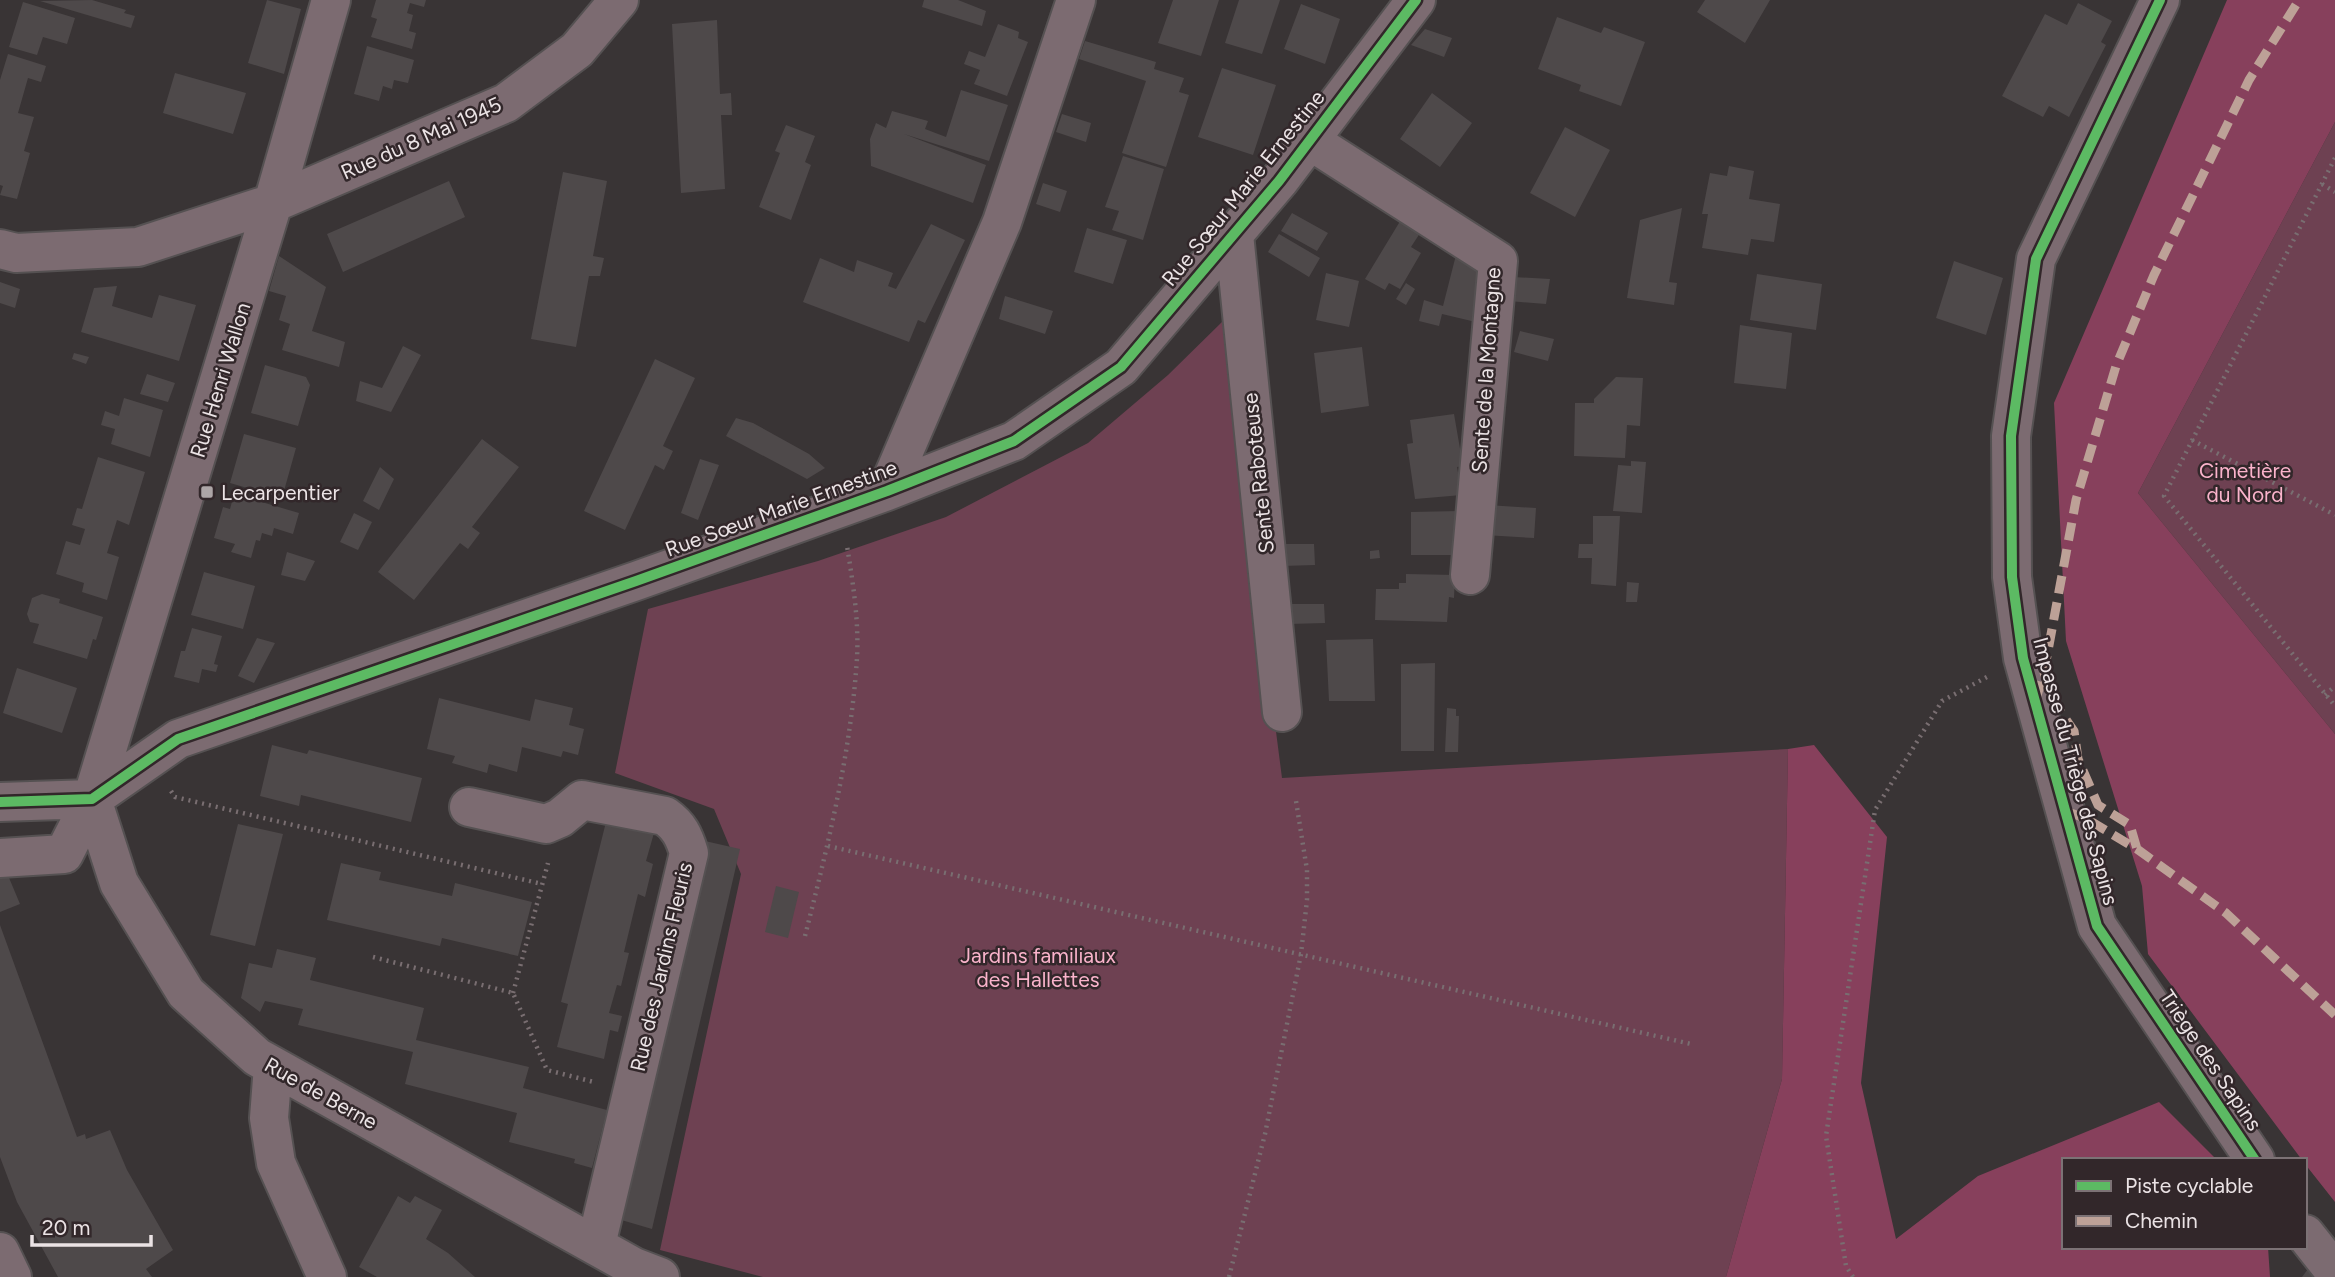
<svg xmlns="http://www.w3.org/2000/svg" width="2335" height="1277" viewBox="0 0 2335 1277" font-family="Figtree,sans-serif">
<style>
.green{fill:#6e4152}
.forest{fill:#87405c}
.building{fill:#4e494a}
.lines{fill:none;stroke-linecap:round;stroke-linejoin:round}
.minor-casing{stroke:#555152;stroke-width:42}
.path{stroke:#796e71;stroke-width:4.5;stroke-dasharray:2 5;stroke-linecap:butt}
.minor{stroke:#7c6b71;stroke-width:38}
.quiet{stroke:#bda197;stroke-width:9;stroke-dasharray:18 9;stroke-linecap:butt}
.cycleway-casing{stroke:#32272a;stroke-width:15}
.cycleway{stroke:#5cba63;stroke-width:10}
.poi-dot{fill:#ada6a7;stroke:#32272a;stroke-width:2.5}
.labels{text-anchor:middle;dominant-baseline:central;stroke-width:5;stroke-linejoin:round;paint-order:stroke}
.street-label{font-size:21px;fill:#ebe3e5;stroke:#32272a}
.park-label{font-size:21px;fill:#fab3cb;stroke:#32272a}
.poi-label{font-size:21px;fill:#ebe3e5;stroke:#32272a;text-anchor:start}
</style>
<rect width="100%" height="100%" fill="#393435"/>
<path class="green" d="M2335,122V734L2138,493Z
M1223,321L1282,778L1788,749L1782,1079L1726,1277H763L660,1250L741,874L714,809L615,773L648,609L818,561L946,517L1088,443L1168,375Z"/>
<path class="forest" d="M2227,0H2335V122L2138,493L2335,734V1202L2305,1164V1160H2302L2148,954L2142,886L2066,641L2054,403Z
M1814,745L1887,837L1861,1083L1896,1239L1978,1176L2159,1102L2217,1160H2064V1247H2268L2270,1277H1726L1782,1079L1788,749Z"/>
<path class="building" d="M92,0L126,10L124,13L135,16L131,28L40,1Z
M267,0L301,9L284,74L248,63Z
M376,0H426L424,7L410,3L407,13L413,15L409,31L416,33L412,49L371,37L377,19L371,17Z
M924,0H958L986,11L982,26L922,7Z
M1173,0H1219L1201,56L1158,43Z
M1239,0H1280L1262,54L1225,43Z
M1705,0H1770L1745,43L1697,12Z
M23,2L75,18L67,44L43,37L37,55L9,47Z
M2078,3L2112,21L2101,42L2106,45L2069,117L2049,106L2043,117L2002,96L2045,14L2067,25Z
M1301,4L1340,19L1325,64L1284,49Z
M1557,17L1601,33L1604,27L1645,42L1621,106L1579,91L1581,85L1538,69Z
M717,20L720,94L731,93L732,115H721L725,189L681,193L672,24Z
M998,24L1019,32L1018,38L1028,42L1007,96L974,84L980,70L964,64L969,51L985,57Z
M1425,29L1452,38L1444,57L1411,45Z
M1085,41L1156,62L1154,69L1184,78L1179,92L1189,95L1166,167L1122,153L1146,81L1079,59Z
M367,46L414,60L408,83L394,80L392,89L383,86L379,101L354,94Z
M8,54L46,66L41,82L28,78L18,113L34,117L24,151L30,153L17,199L0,195L3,186L0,185V80Z
M1222,68L1276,85L1253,155L1198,137Z
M175,73L246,93L233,134L163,113Z
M961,90L1008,105L989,161L904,134L986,165L973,203L871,166L870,139L876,123L886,128L892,111L928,121L925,129L946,137Z
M1432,93L1472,123L1440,167L1400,139Z
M1062,114L1091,123L1086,142L1056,132Z
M786,125L815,136L805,162L811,165L791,220L759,207L780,153L775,151Z
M1565,127L1610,150L1575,217L1530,193Z
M1123,156L1164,169L1143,240L1112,230L1119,211L1105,207Z
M1729,166L1754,171L1749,199L1780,204L1774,242L1751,239L1748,255L1702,248L1708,214H1702L1710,173L1727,176Z
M563,172L607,181L593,256L604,258L600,276H589L576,347L531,339Z
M449,181L465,217L343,272L327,234Z
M1043,183L1067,191L1060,212L1036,204Z
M1682,208L1669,282L1677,283L1674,305L1627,298L1640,220Z
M1292,213L1328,233L1317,251L1281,231Z
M1402,218L1422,230L1411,247L1421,253L1400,289L1389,283L1385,290L1365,279Z
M931,224L965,240L925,323L918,320L909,342L803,302L820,258L854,272L857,260L893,273L888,286L896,289Z
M1087,228L1127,240L1113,284L1074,272Z
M1279,234L1320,258L1309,277L1268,252Z
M1456,255L1482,261L1480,323L1442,314L1439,326L1419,321L1424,300L1443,306Z
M279,256L326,287L312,331L345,342L339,367L282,350L290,324L279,320L286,296L269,291Z
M1954,261L2003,278L1986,335L1936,318Z
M1326,273L1359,281L1349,327L1316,320Z
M1757,274L1822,284L1816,330L1750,320Z
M1513,277L1550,279L1546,304L1509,301Z
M0,282L20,289L15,308L0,303Z
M1406,283L1415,289L1406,305L1396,299Z
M117,286L112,306L152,318L159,295L196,305L179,361L81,332L94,288Z
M1005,296L1053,311L1045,334L999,319Z
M1740,325L1792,333L1786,389L1734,383Z
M1520,331L1554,339L1548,361L1514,352Z
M403,346L421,355L391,412L356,401L360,381L382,388Z
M1362,347L1369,406L1321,413L1314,353Z
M74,353L89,357L86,364L72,359Z
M655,359L695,378L663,446L673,451L664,470L655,465L625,530L584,511Z
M265,365L306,377L310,385L298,426L251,413Z
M147,374L175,383L168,402L140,394Z
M1616,377L1643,378L1640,426L1627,425L1625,458L1574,456L1575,403H1594V399Z
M124,398L163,410L150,457L111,444L115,429L101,425L105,411L119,416Z
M1454,414L1463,466L1457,467L1462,495L1415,499L1407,444L1413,443L1410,420Z
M736,418L753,423L809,454L825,468L807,479L726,436Z
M244,434L296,448L282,498L230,483Z
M482,439L519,467L472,527L480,533L468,549L460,543L414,600L378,572Z
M98,457L145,472L129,525L117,520L107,553L119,557L107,600L82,592L84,583L56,574L66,541L80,545L85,529L72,525L77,508L82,509Z
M700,459L719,465L698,520L681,513Z
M1631,461L1646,462L1642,513L1613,511L1618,465L1631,466Z
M380,467L394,479L379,510L363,501Z
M234,494L299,513L293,534L274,528L272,536L262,533L260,541L256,540L251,558L231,552L235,544L214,538L223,507L230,509Z
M1487,505L1536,508L1534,538L1484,535Z
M1460,511L1457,555H1411V512Z
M354,513L372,522L358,550L340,542Z
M1593,516H1620L1616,586L1591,584L1592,558H1578L1579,544H1593Z
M1280,544H1314L1315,565L1282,566Z
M1379,550L1380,558L1370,559V551Z
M287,552L315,561L305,581L281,575Z
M204,572L255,586L243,629L191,615Z
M1406,574L1455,575L1454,598L1449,597L1447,622L1375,620L1376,589H1399V583H1406Z
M1627,582L1639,583L1637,602H1626Z
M42,594L60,599L59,603L103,617L96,640L93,639L87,659L33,643L39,624L30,622L27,614L32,598Z
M1289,604H1324L1325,623L1289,624Z
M192,628L222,636L214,664L218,665L216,672L202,669L199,683L174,677L181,651H185Z
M257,638L275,643L254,683L238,676Z
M1373,639L1375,701H1329L1326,640Z
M1435,663L1434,751H1401V664Z
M17,668L77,688L62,733L3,713Z
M439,698L530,721L535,699L573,708L569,725L584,729L578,755L563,751L561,757L522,747L517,772L489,764L487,773L452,763L455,756L427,749Z
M1447,708L1456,709V716H1459L1458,752H1445Z
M272,745L307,754L309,750L422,778L411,822L301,795L299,806L260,796Z
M606,822L654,833L646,861L653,864L645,897L638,894L624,952L629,953L621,986L617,985L609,1013L622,1016L618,1032L610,1030L604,1059L557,1047L568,1004L561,1002Z
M238,824L283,834L255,946L210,935Z
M705,841L740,849L652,1229L618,1219Z
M341,863L381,872L379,880L452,896L455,883L532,902L518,956L442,938L440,946L327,920Z
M7,873L20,904L0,912V875Z
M776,886L799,892L788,938L765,932Z
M0,925L77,1137L85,1134L86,1139L110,1130L127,1170L173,1250L146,1269L152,1277H58L17,1202L0,1157Z
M277,949L316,958L310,980L424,1008L416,1040L529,1067L523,1088L607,1110L592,1168L574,1163L575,1159L509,1142L517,1113L405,1084L413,1052L298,1025L303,1009L265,1001L260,1012L241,998L249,963L272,968Z
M398,1196L410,1203L415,1196L442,1210L426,1239L448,1253L475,1277H377L359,1267Z
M2311,1265L2322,1277H2302Z"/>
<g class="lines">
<defs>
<path id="minor" d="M2160,0L2036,259L2011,436L2012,577L2023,658L2097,926L2255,1160
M1309,140L1498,261L1470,575
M1234,234L1282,712
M0,249L16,253L138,247L273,203L506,103L577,50L619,0
M887,491L1002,222L1076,0
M92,799L119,883L186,993L257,1057L634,1267L660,1277
M0,802L92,799L178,739L636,581L887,491L1014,441L1121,367L1279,181L1416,0
M469,807L546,824L560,818L582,800L665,816C679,826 684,836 689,853L596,1245
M0,858L64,854L92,799L273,203L331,0
M273,1066L269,1118L276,1163L327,1277
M2305,1234L2335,1272
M0,1252L12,1277"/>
</defs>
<use href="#minor" class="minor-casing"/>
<path class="path" d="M2335,158L2164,496L2335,706
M2322,184L2335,192
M2192,440L2335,515
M2325,695L2335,686
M171,791L175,797L542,884
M828,846L1691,1044
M805,936C828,845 851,752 857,658C859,621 853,583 847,546
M373,957L513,993L547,1070L594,1082
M513,993L548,863
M1229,1277L1265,1134L1301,954L1307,900V870L1296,801
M1853,1277L1846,1266L1826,1136L1875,810L1942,701L1987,677"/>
<use href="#minor" class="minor"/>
<path class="quiet" d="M2044,672L2049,695L2074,731L2078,759L2098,805L2130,825L2137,849
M2036,699L2044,672L2076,500L2116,366L2154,275L2249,80L2299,0
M2065,811L2085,818L2137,849L2226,913L2335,1015"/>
<defs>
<path id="cycleway" d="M2160,0L2036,259L2011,436L2012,577L2023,658L2097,926L2255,1160
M0,802L92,799L178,739L636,581L887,491L1014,441L1121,367L1279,181L1416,0"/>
</defs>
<use href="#cycleway" class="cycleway-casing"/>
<use href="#cycleway" class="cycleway"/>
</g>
<rect class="poi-dot" x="200" y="485" width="14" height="14" rx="3.5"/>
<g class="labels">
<g class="street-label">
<text transform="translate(421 138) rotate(-24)">Rue du 8 Mai 1945</text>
<text transform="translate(1243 188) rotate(-51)">Rue Sœur Marie Ernestine</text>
<text transform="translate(1486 370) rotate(-86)">Sente de la Montagne</text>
<text transform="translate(220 380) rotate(-73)">Rue Henri Wallon</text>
<text transform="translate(1258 473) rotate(-96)">Sente Raboteuse</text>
<text transform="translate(781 508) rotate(-20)">Rue Sœur Marie Ernestine</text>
<text transform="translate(2076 771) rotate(75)">Impasse du Triège des Sapins</text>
<text transform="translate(661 967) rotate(-77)">Rue des Jardins Fleuris</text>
<text transform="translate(2211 1060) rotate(56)">Triège des Sapins</text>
<text transform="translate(321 1093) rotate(29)">Rue de Berne</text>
</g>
<g class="park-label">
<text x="2245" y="470">Cimetière<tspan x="2245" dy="24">du Nord</tspan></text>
<text x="1038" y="955">Jardins familiaux<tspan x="1038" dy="24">des Hallettes</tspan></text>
</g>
<g class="poi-label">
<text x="221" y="492">Lecarpentier</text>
</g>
</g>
<rect x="2062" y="1158" width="245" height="91" fill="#32272a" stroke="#7c7275" stroke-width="2"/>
<rect x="2076" y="1181" width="35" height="10" fill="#5cba63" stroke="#7c7275" stroke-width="2"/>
<text x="2125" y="1193" font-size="21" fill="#ebe3e5">Piste cyclable</text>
<rect x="2076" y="1216" width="35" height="10" fill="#bda197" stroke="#7c7275" stroke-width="2"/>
<text x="2125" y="1228" font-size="21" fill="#ebe3e5">Chemin</text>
<path d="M32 1235v10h119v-10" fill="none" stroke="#ebe3e5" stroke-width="3.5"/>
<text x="42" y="1235" font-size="21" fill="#ebe3e5" stroke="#32272a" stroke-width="5" paint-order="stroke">20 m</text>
</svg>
